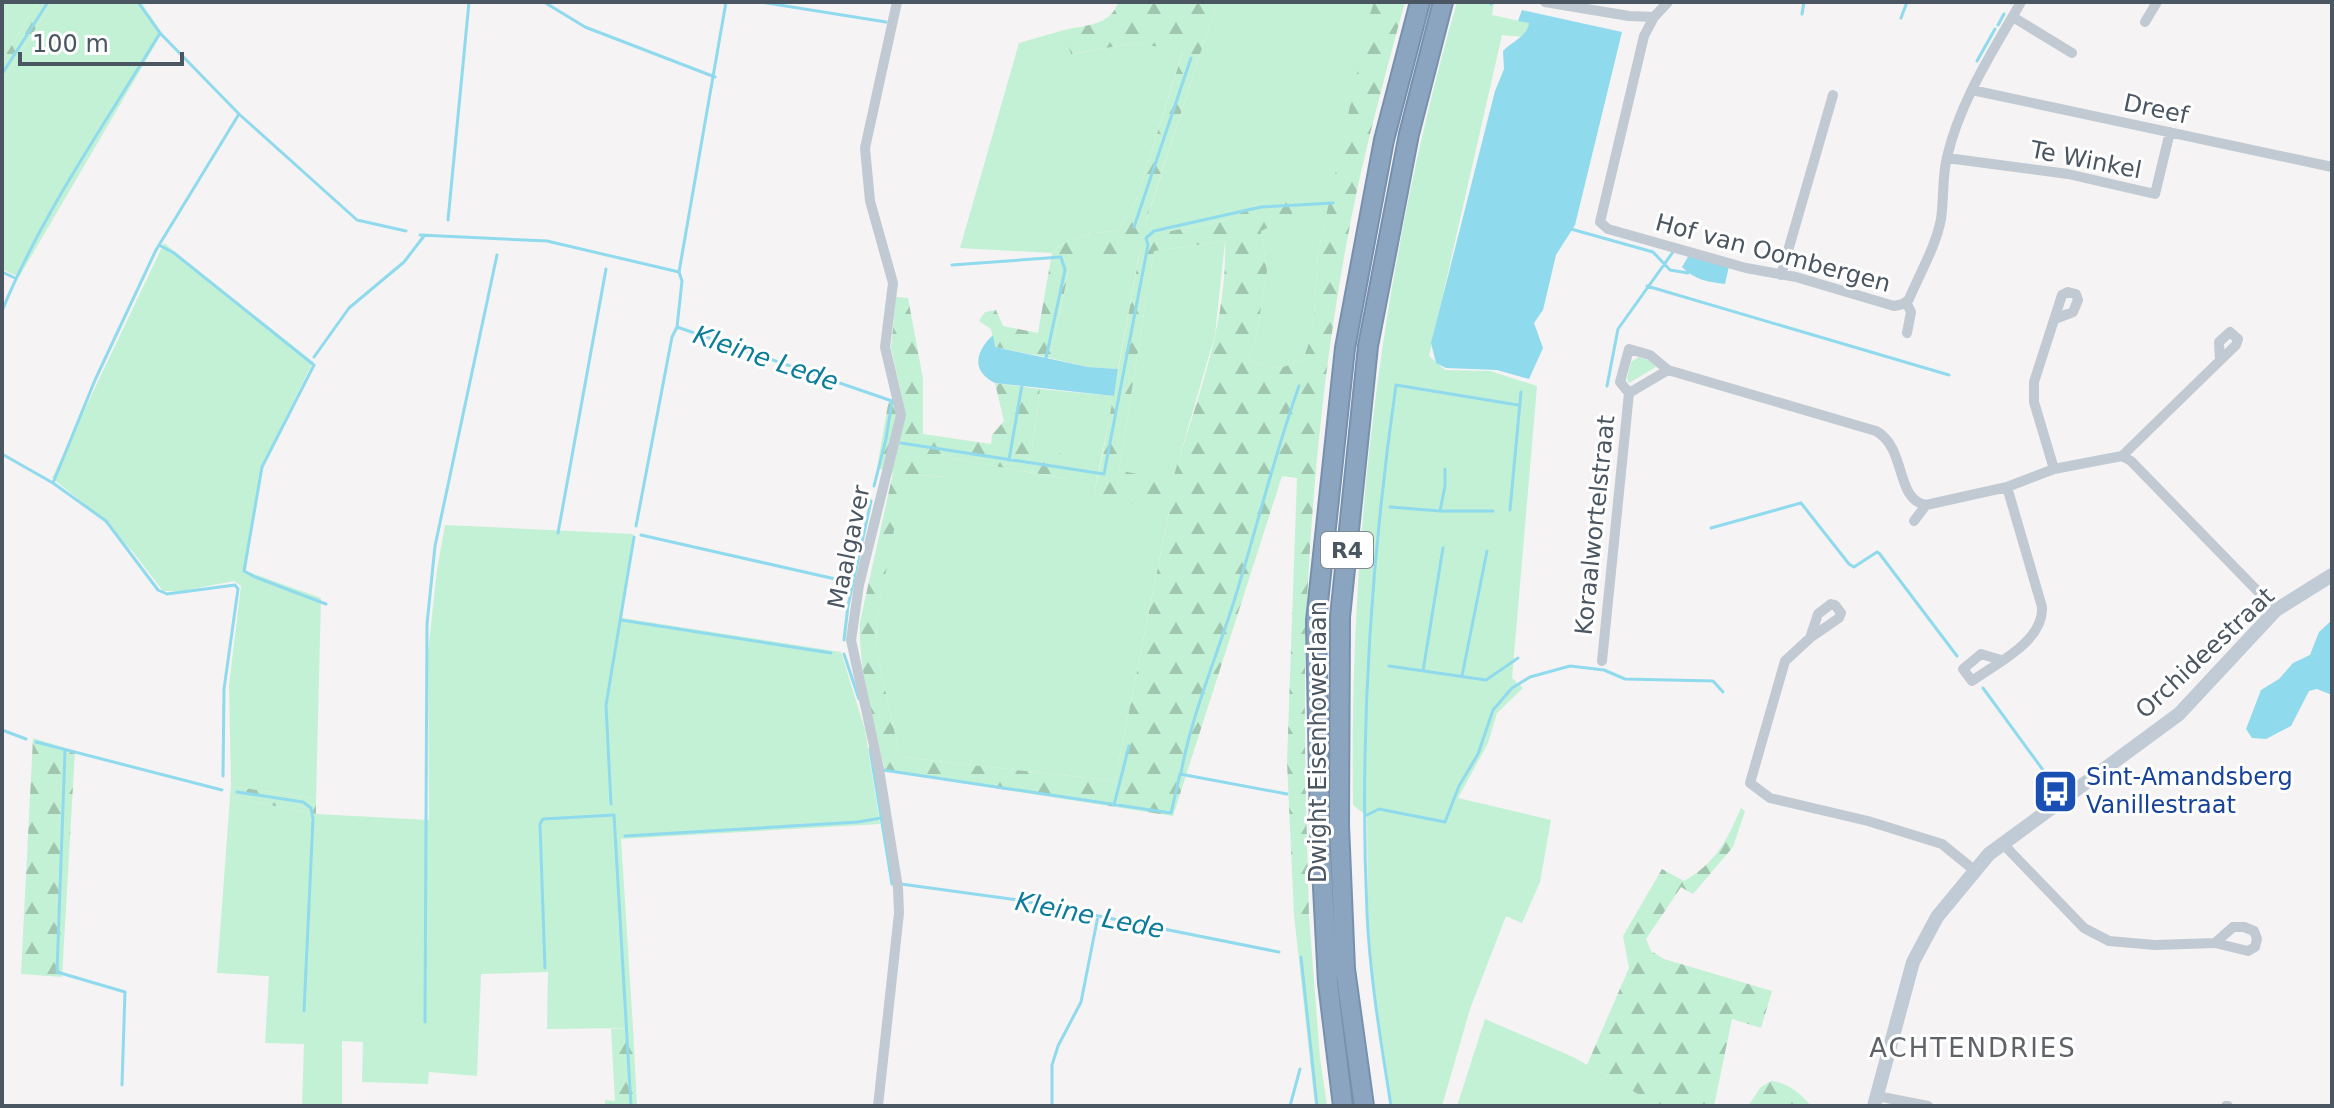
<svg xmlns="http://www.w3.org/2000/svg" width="2334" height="1108" viewBox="0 0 2334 1108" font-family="'DejaVu Sans',sans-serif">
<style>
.green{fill:#c3f1d5}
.forest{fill:url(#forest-firs);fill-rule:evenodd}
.water{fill:#90daee}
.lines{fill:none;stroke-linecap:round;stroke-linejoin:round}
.stream{stroke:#90daee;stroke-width:3}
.highway-casing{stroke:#7690ad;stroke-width:22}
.street{stroke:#c1cad2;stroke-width:10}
.secondary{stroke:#c1cbd6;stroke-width:14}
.highway{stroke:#8ba5c1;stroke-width:18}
.labels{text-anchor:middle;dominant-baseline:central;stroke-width:6;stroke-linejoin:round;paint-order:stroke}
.shield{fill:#fff;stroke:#808990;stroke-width:2}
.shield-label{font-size:22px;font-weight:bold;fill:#4a5661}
.street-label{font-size:24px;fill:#4a5661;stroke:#fff}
.transit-label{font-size:24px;fill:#164399;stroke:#fff;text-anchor:start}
.water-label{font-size:26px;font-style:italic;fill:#0c7c9b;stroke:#fff}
.neighbourhood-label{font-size:26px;letter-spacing:2px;fill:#5f6368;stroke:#fff}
</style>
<defs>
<pattern id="forest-firs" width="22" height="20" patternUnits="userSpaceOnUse" patternTransform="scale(2)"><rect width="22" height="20" fill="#c3f1d5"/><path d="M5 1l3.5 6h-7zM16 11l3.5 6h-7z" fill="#a0c6b0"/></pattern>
</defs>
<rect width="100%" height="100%" fill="#f5f3f3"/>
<path class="green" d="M2,2H38L2,61Z
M52,2H141L162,33L19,277L2,269V83Z
M1217,2H1374L1318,253L1313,331L1303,360L1280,368L1249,361L1257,332L1267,271L1261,231L1275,224L1280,195L1226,220L1171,231L1161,230L1146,222Z
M1457,2H1494L1492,15L1529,23L1528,30L1523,37L1502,35L1429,356L1445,370L1490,371L1537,386L1512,678L1523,688L1497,713L1488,743L1458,798L1551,820L1540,882L1522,923L1506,916L1470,1009L1442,1106H1392L1373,979L1368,912L1367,816L1353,805C1349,535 1382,262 1457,2Z
M1064,30L1072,54L1136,43L1183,50L1136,201L1118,230C1096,234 1067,234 1052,253L960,248L1019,43Z
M1225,241L1215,335L1172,483L1119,470L1154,251Z
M164,243L313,362L266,457L257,492L246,571L321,598L316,799L231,786L229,685L241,586L234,581L182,591H163L133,552L97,514L52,478Z
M1140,250L1118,369L1088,367L1050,358L1070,265Z
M1639,357L1654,362L1656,367L1629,383L1627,379L1631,362Z
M1040,389L1114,396L1094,494L1169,511L1115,781L900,757L877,653L876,622L904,474L945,477L949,458L1067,479L1032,450Z
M445,525L633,534L622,618L841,652L865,730L880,824L621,839L633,1028L547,1029L548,972L481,974L477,1076L429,1072L428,1084L362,1082L363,1042L342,1041V1106H302L304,1044L265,1043L269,976L217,973L230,797L316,814L429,820L428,652L437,570Z
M1294,915L1309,916L1320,1058L1327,1106H1315Z
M1485,1019L1573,1057L1659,1106H1457Z"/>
<path class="forest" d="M38,2H52L2,83V61Z
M1118,2H1217L1146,221L1161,230L1171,231L1226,220L1280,195L1294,205L1291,217L1261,231L1267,271L1257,332L1249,361L1280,368L1303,360L1313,331L1318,253L1370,14L1374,2H1405C1388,64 1371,127 1357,190C1330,318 1315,451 1308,582C1302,693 1306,805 1309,916L1294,915L1287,762L1297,478L1282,476L1173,816L885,771C875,723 858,672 860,622L893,473L877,468L889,399L903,401L891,348L896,297L908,298L923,379V434L991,444L992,435L1004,421L995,383L1040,389L1032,449L1069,455L1068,479L949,458L946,477L905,474L876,622L877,653L900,757L1115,781L1169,512L1094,494L1102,458L1140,251L1070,265L1050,358L995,347L991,329L979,321L985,312L996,310L1003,326L1038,333L1052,253C1067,234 1096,234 1118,230L1136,201L1183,51L1136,43L1071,54L1064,30C1085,25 1111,26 1118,2ZM1225,241C1228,323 1195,405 1172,482L1119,470L1154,251Z
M33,738L75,751L62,977L21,974Z
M231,786L316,799V814L230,797Z
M1741,808L1745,811L1733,847L1693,894L1681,887L1646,939L1651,951L1664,959L1772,991L1761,1028L1732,1019L1714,1106H1659L1587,1065L1629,968L1623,936L1662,869L1684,881C1716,863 1727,840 1741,808Z
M633,1028L637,1106H605V1100L615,1101L611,1029Z
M1771,1081C1787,1082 1802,1094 1811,1106H1748L1761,1087Z"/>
<path class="water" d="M1522,10L1622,32L1575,225L1556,255L1543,310L1534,323L1543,348L1529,379L1497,370L1446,368L1436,363L1431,343L1495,91L1504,69L1503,51C1512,41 1527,37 1529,23L1518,21Z
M1689,255L1729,266L1725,284C1709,282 1694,280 1682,267Z
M993,335L995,347L1088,367L1118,369L1114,396L995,383C971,371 975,352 993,335Z
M2332,620V695L2317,689L2309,691L2291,726L2266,739L2252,738L2246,729L2261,690L2279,679L2293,663L2310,655L2319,632Z"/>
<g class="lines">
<path class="stream" d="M138,2L160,33L240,115L357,220L406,231
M544,2L585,27L715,77
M761,2L886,22
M1489,2L1491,4
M2011,3V2
M1802,14L1804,2
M1901,18L1907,2
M1998,25L2004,14
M1977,61L1995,29
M2,74L48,2
M448,220L469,2
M1134,227L1191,58
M1571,229L1653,252L1670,270L1688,273
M420,235L547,241L679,272L682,281L677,327L892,401L886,439L874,486
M159,245L174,253L314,365L262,467L244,571L255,577L326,604
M952,265L1061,257L1065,270L1046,358
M2,272L15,278
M679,272L726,2
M1647,286L1949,375
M2,311C42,213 105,124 160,33
M314,357L349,308L404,262L424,236
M1607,386L1618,329L1673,252
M901,443L1104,474L1148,245L1146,238L1154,231L1261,207L1333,203
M2,454L53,483
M1009,460L1022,385
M1390,507L1440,511H1493
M1510,510L1521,392
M1440,511L1445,486V469
M636,526L672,337L677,327
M1711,528L1801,503L1849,564L1854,567L1877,552L1879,553L1957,656
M558,533L606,269
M641,535L853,583
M621,620L831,653
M844,640L848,606L871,501
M844,654L859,699
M1389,666L1486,680L1518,658
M1423,671L1443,548
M1462,676L1487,551
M1983,688L2054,785
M2,730L26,739
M36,742L222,790
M870,749L892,884
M65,751L57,972L125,992L122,1085
M883,770L1171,813L1180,774L1287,794
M1181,773C1192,713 1217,656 1235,598C1257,527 1274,456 1299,386
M223,776L224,689L238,589L235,585L167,594L158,590L106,521L53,483L95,380L156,250L239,114
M237,792L303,802L311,808L313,819L304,1011
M611,804L606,705L634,537
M1114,805L1129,746
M1367,815L1379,809L1445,822L1459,786L1478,754L1493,710L1512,688L1530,677L1570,666L1604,670L1625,679L1713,681L1723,692
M625,836L858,822L881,818
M901,884L1018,900L1279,952
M1301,957L1317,1106
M545,968L540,824L543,819L614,815L631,1106
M425,1022L427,624L435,546L497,255
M1052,1106V1065L1058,1046L1081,1002L1098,916
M1290,1106L1300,1069
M1391,1106C1381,1042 1370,978 1367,913C1359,736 1371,559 1396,385L1518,405"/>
<defs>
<path id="highway" d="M1343,1106L1328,983L1320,830L1316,621L1345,348L1384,140L1420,2
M1364,1106L1345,969L1339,825L1340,617L1368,346L1409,134L1443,2"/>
</defs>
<use href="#highway" class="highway-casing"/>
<path class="street" d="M1545,2L1629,16L1654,17
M1668,2L1654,17L1644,36L1600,222L1608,229L1746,268L1796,277L1894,306L1903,304L1909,299C1920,273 1936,246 1941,219C1944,199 1942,177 1947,157C1960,101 1993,51 2021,2
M2013,17L2072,53
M2145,22L2157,2
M1972,90L2332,167
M1947,158L2068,174L2155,194L2170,132
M1781,275L1833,95
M1906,302L1911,312L1907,333
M1629,393L1620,382L1629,349L1650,355L1668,370
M2122,456L2236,345L2238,339L2230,332L2219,342L2220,360
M2054,469L2034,402V382L2062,295L2068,292L2076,294L2078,300L2073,312L2055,319
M1914,521L1926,505
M1810,638L1818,614L1831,604L1835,605L1841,613L1839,618L1810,638L1785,661L1750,783L1770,798L1868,821L1942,844L1974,870
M2001,660L1981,654L1963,669L1972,681C1997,663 2044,641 2042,607L2007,487
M1602,661L1629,393L1668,370L1876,431C1907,448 1895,500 1926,505L2007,487L2054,469L2122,456L2131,461L2276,610
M2003,844L2084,928L2109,941L2155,945L2215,943L2248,951L2255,947L2257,939L2254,931L2244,927H2233L2215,943
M1877,1096L1928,1106
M878,1106L899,913L898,888L879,769L851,640L859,585L901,415L885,347L893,283L870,201L865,148L897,2
M2226,1106H2228"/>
<path class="secondary" d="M1874,1106L1913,962L1937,917L1989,854L2179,714L2276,610L2332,575"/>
<use href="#highway" class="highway"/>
</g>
<defs>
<symbol id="bus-square" viewBox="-11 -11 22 22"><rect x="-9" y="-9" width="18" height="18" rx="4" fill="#1a4fb4" stroke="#fff"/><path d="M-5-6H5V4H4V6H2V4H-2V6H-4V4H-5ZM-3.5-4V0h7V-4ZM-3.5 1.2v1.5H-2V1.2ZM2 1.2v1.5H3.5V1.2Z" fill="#fff"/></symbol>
</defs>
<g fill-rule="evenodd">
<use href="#bus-square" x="2030" y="766" width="51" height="51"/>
</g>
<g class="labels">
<rect class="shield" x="1321" y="532" width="52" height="36" rx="6"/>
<g class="shield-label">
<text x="1347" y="550">R4</text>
</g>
<g class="street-label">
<text transform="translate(2156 109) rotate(12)">Dreef</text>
<text transform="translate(2086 160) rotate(11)">Te Winkel</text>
<text transform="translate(1773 253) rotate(15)">Hof van Oombergen</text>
<text transform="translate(1595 525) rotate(-84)">Koraalwortelstraat</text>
<text transform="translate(849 547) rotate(-78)">Maalgaver</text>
<text transform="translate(2205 653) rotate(-43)">Orchideestraat</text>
<text transform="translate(1318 742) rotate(-90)">Dwight Eisenhowerlaan</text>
</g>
<g class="transit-label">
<text x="2086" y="777">Sint-Amandsberg<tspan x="2086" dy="28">Vanillestraat</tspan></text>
</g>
<g class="water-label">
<text transform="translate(766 358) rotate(19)">Kleine Lede</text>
<text transform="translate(1090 915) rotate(11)">Kleine Lede</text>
</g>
<g class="neighbourhood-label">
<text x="1973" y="1048">ACHTENDRIES</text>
</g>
</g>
<rect width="2334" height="1108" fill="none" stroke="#4a5661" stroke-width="8"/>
<path d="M20 52v12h162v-12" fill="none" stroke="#4a5661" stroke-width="4"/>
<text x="32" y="52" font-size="24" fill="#4a5661" stroke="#ffffff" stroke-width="6" paint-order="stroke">100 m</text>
</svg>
